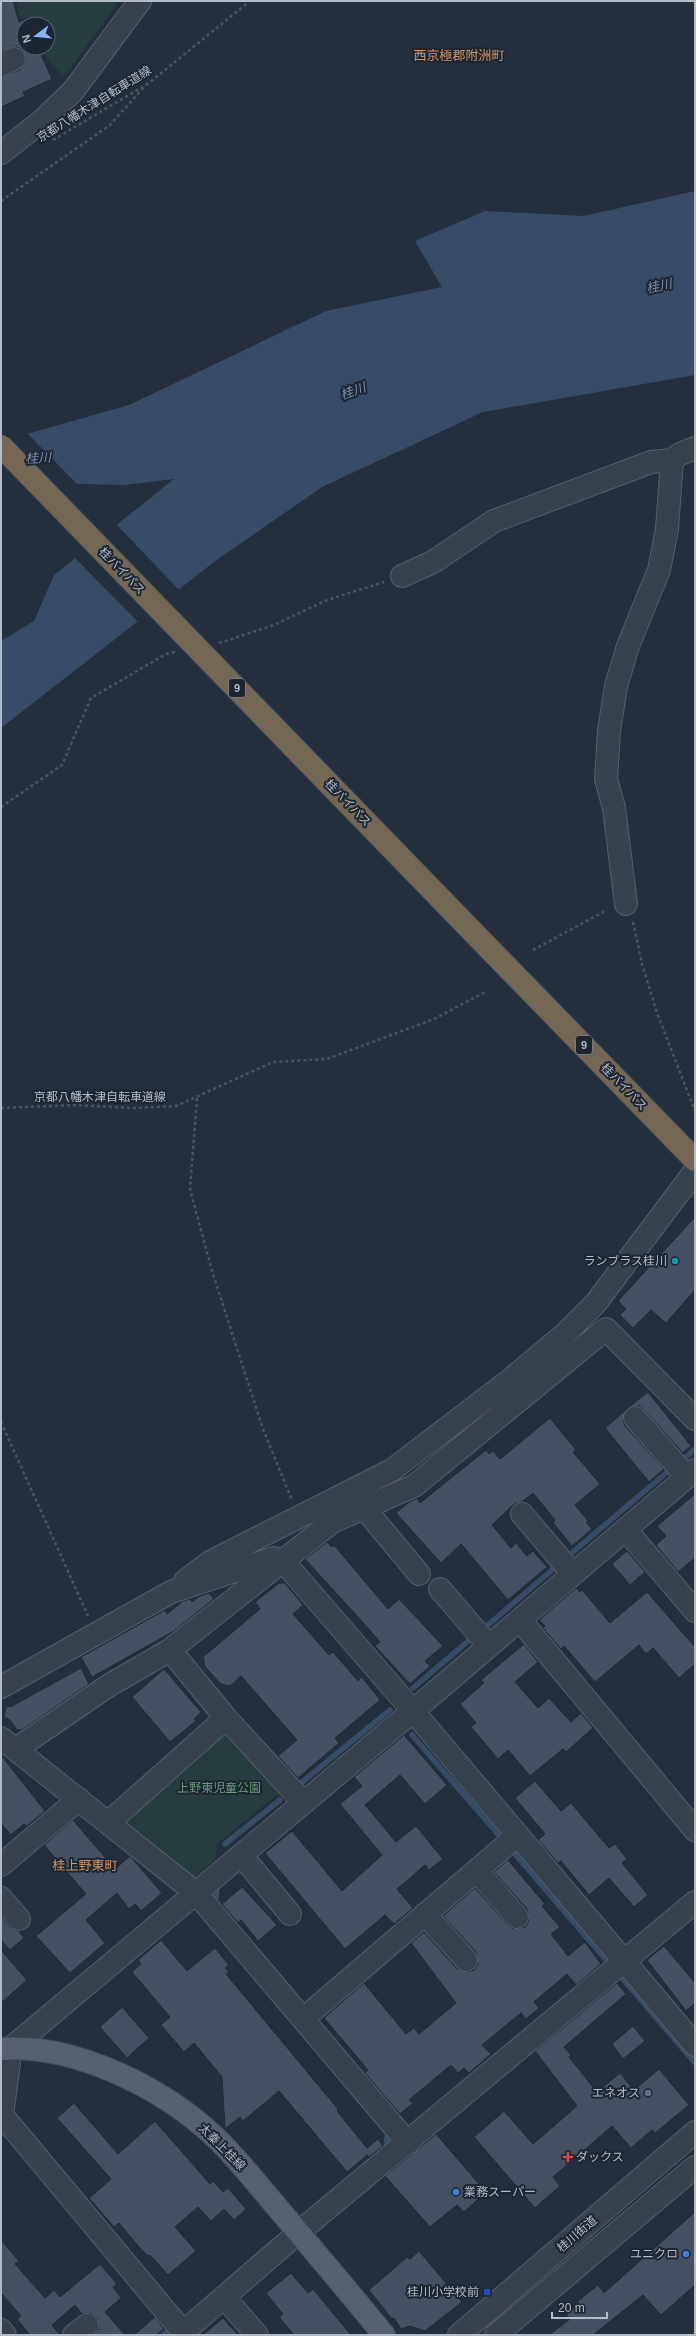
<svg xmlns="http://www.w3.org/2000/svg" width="696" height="2336" viewBox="0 0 696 2336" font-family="Arial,'Noto Sans JP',sans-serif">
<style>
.green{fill:#263c3f}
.water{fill:#394c67}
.pier{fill:#242f3e}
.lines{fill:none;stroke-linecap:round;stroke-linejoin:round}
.stream{stroke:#394c67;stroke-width:5.5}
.building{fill:#455162;stroke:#1f2835}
.minor-tunnel{stroke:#3a4453;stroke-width:22;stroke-dasharray:22 11;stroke-linecap:butt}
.minor-casing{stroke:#565f6c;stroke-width:24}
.major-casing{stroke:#414a57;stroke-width:24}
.highway-casing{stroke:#434c59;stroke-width:24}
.path{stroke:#44595c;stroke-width:2.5;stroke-dasharray:3 3;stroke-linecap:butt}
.minor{stroke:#38414e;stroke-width:22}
.major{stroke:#56606e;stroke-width:22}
.highway{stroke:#746855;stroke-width:22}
.highway-bridge-casing{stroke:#434c59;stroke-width:24;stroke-linecap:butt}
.highway-bridge{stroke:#746855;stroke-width:22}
.culture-dot{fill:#0f9aa8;stroke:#1d2633;stroke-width:1.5}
.service-dot{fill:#5c6f8a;stroke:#1d2633;stroke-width:1.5}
.health-dot{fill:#e0444e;stroke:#1d2633;stroke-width:1.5}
.shop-dot{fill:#3f7fe0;stroke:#1d2633;stroke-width:1.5}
.transit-dot{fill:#1a4fb4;stroke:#1d2633;stroke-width:1.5}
.labels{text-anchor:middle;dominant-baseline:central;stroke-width:4;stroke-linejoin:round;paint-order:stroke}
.shield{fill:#1d2633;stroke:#878f9c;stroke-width:1}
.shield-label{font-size:11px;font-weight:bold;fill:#b4bcc9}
.street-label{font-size:12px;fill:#b4bcc9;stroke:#1d2633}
.poi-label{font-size:12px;fill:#b4bcc9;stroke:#1d2633;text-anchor:end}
.park-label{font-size:12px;fill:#6b9a76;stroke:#1d2633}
.neighbourhood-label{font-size:13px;fill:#d59563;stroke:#1d2633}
.water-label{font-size:13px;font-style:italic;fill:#7c92b1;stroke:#1d2633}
</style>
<rect width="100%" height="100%" fill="#242f3e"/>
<path class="green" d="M16,1H119L69,70L62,76L40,48H48V24H29L28,16L20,19Z
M217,1733L231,1735L280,1792L217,1844L215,1860L196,1875L191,1877L119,1820Z"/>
<path class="water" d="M695,191V375L483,412L322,487L214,562L1,728V641L34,621L54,575L174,479L125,485L1,482V434L20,436L129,405L326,311L442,287L415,241L485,211L584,216Z"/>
<path class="pier" d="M1,432L19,434L26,432L78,485L3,484L1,482Z
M116,524L180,591L139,623L74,557Z"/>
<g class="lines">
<path class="stream" d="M679,1463L695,1449
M566,1558L672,1468
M481,1631L559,1564
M413,1688L474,1636
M412,1735L504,1841
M296,1787L390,1710
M225,1844L280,1800
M510,1848L611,1966
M217,1890L215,1903L217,1905
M617,1972L695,2063
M384,2150L386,2148L388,2128
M163,2335L173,2326"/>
</g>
<path class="building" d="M1,1H13L19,22L24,20L25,24L24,48H38L52,79L23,92L25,96L1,107V77L20,70L24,66L26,60L22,49L16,47L1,51Z
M695,1217V1290L666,1323L651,1310L633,1328L620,1315L626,1309L618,1301Z
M648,1392L691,1446L683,1453L644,1410L639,1406L629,1407Z
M626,1410L623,1420L625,1426L664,1469L649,1482L605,1428Z
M550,1418L576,1450L573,1452L600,1484L575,1505L588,1521L586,1522L592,1529L572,1546L553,1523L555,1520L533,1493L522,1502L514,1504L492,1525L511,1548L516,1543L527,1556L533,1551L547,1567L508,1600L461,1544L441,1563L396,1513L409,1502L417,1498L420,1503L486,1450L489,1454L493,1451L500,1459Z
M695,1494V1558L678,1572L656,1545L666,1536L657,1526Z
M327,1542L332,1547L334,1545L388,1609L399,1599L443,1646L425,1661L430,1666L410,1684L375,1646L380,1642L367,1627L305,1559Z
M627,1551L645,1572L630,1585L612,1564Z
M279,1583H285L303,1605L293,1614L329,1655L333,1652L358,1681L362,1677L380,1700L335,1738L339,1743L298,1778L278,1756L297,1740L241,1676L230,1686L221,1684L205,1667L203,1657L260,1609L255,1602Z
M576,1588L580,1592L582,1590L610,1623L647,1592L695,1647V1664L679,1678L653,1648L646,1654L639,1645L595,1682L564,1646L561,1649L543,1628L545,1626L539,1620Z
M209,1593L214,1599L174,1631L92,1677L81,1657L165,1610L167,1614L183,1601L190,1599L192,1602L200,1596Z
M524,1644L538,1662L515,1682L538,1708L549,1698L571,1722L581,1713L593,1728L566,1752L563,1749L530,1776L508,1750L498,1759L471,1727L476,1723L460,1704L484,1683L481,1680Z
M81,1668L89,1684L22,1730H17L10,1720L4,1717L6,1707L12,1706Z
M164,1669L201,1712L194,1719L196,1721L170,1742L132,1697Z
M404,1735L447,1785L425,1804L400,1775L365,1805L396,1842L416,1826L443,1859L429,1870L425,1865L397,1889L413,1908L394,1924L385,1915L345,1949L265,1853L292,1831L342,1891L382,1855L340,1804L362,1786L354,1777Z
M1,1755L45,1811L27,1826L24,1824L11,1835L1,1823Z
M535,1781L561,1811L571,1803L609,1848L615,1844L627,1859L622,1863L648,1895L634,1907L609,1878L589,1895L561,1861L558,1863L538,1840L545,1834L515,1798Z
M73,1820L115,1869L130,1856L162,1893L141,1911L135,1904L129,1909L117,1893L86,1920L105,1943L70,1973L36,1936L86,1894L44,1845Z
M508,1860L545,1904L542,1906L560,1927L551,1934L568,1956L585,1942L601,1964L576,1985L567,1974L534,2002L539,2008L526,2019L521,2013L482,2045L491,2054L469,2073L464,2068L458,2073L451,2065L409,2100L413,2103L400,2114L365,2073L368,2070L324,2018L364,1983L406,2034L414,2028L419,2034L456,2003L411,1943L424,1932L457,1969L468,1972L474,1970L478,1964L476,1952L443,1916L475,1888L508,1925L513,1929L525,1927L529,1921L527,1909L494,1872Z
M242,1887L277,1925L258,1941L241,1920L238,1923L222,1904Z
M1,1917L10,1927L19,1931L24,1938L10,1950L1,1940Z
M161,1940L187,1971L215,1948L229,1965L225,1968L229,1972L226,1974L338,2109L337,2111L367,2148L378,2139L383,2146L369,2157L367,2155L347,2172L279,2091L243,2121L240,2117L225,2129L222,2077L194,2043L184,2052L161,2025L170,2017L132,1972L141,1964L138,1960Z
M664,1946L695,1983V2003L686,2011L647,1960Z
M1,1950L27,1980L1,2003Z
M617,1983L626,1994L564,2047L571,2055L569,2057L597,2092L620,2073L634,2090L659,2069L689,2105L655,2133L652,2130L631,2148L612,2126L553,2177L560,2186L535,2208L474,2137L504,2111L533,2144L577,2106L535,2051Z
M122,2007L149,2038L127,2058L100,2027Z
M633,2026L645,2041L623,2059L612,2044Z
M74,2103L118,2154L155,2121L210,2184L213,2181L223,2192L228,2188L246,2209L234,2220L224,2209L211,2221L198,2207L175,2227L196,2251L168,2275L150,2255L148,2256L138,2246L119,2223L114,2227L89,2198L111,2179L57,2118Z
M436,2134L486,2192L464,2212L457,2205L430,2227L385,2176Z
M695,2212V2285L661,2315L643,2295L593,2335H549L570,2319L566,2314L579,2304L578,2301L598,2285L604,2293Z
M1,2240L19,2261L15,2264L45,2298L54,2290L60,2297L100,2264L117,2284L113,2287L121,2298L105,2312L125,2335H94L99,2329L97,2318L91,2313L82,2314L75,2305L52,2325L60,2335H30L17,2319L21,2316L1,2293Z
M419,2251L462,2302L425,2331L410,2326L401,2329L394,2318L392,2319L369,2290L407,2257L410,2259Z
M291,2273L308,2293L313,2289L351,2335H294L279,2317L283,2314L266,2293Z
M155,2317L164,2329L156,2335H134Z
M223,2318L238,2335H203Z"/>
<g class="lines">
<path class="minor-tunnel" d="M694,1198L695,1196"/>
<defs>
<path id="minor" d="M1,65L14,59
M1,153L43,120L73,91L140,1
M402,576L433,562L494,521L651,462L672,460L680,454L695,448
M626,904L614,808L606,779L609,731L616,686L628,646L659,570L667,529L672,460
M635,1418L687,1477
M365,1509L419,1574
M522,1514L573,1574
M626,1530L695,1611
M185,1581L210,1562L392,1470L510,1380L566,1333L595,1304L695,1171
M440,1589L489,1646
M520,1620L695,1830
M170,1650L226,1718L303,1802
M1,1687L171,1592L274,1558L284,1562L413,1711L695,2045
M1,1738L196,1893L408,2143
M16,1749L108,1686L170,1650L332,1522L414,1486L606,1329L695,1419
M109,1822L226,1718
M241,1855L290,1914
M1,1865L79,1799
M477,1871L517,1917
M1,1898L19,1919
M425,1914L466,1960
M303,2019L518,1835
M224,2297L257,2335
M1,2330L5,2335
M183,2332L2,2115L11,2048L413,1711L695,1470
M74,2335L87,2325
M180,2335L299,2232L695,1902
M459,2335L695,2132
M496,2335L695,2167"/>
<path id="major" d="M1,2049C74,2043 163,2088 215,2137C233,2154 249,2174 265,2193C305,2240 345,2287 384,2335"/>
<path id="highway" d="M472,931L695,1160"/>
</defs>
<use href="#minor" class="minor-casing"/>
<use href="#major" class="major-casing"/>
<use href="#highway" class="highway-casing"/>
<path class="path" d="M53,140L149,83L250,1
M1,201L110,125L145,86
M219,643L274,625L327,600L384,582
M1,807L62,765L91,698L166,654L175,652
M633,922L642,964L657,1013L695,1111
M533,950L607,910
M197,1098L190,1189L212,1271L263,1429L292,1500
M1,1108L73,1105L134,1108L176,1106L273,1062L327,1059L434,1019L487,991
M1,1422L88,1616"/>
<use href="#minor" class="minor"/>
<use href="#major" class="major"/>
<use href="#highway" class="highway"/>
<defs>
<path id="highway-bridge" d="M1,446L472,931"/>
</defs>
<use href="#highway-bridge" class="highway-bridge-casing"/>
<use href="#highway-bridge" class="highway-bridge"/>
</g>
<circle class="culture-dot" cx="675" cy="1261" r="4"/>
<circle class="service-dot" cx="648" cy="2093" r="4"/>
<path class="health-dot" d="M566 2151h4v4h4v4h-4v4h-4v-4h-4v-4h4z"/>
<g class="shop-dot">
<circle cx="456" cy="2192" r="4"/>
<circle cx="686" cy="2254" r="4"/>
</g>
<rect class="transit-dot" x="483" y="2288" width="8" height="8" rx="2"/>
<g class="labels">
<g class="shield">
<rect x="229" y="679" width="16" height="18" rx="3"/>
<rect x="576" y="1036" width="16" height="18" rx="3"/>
</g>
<g class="shield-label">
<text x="237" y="688">9</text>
<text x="584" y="1045">9</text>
</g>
<g class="street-label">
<text transform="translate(94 104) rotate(-32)">京都八幡木津自転車道線</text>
<text transform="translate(122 571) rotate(46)">桂バイパス</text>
<text transform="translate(348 803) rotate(46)">桂バイパス</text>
<text transform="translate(624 1087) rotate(46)">桂バイパス</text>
<text x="100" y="1097">京都八幡木津自転車道線</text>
<text transform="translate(222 2147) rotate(45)">太秦上桂線</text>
<text transform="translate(577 2234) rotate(-41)">桂川街道</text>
</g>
<g class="poi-label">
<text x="667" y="1261">ランブラス桂川</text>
<text x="640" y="2093">エネオス</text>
<text x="576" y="2157" text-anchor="start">ダックス</text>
<text x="464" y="2192" text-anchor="start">業務スーパー</text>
<text x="678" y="2254">ユニクロ</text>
<text x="479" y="2292">桂川小学校前</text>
</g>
<g class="park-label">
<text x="219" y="1788">上野東児童公園</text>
</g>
<g class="neighbourhood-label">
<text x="459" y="55">西京極郡附洲町</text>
<text x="85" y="1865">桂上野東町</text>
</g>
<g class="water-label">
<text transform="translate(659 286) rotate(-13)">桂川</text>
<text transform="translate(353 391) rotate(-20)">桂川</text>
<text transform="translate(38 458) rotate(-3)">桂川</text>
</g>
</g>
<rect width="696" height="2336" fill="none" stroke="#b4bcc9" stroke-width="4"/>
<g transform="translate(36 36) rotate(254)"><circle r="19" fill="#1d2633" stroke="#59626f"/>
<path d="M0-3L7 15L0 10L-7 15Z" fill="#8ab4f8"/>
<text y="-6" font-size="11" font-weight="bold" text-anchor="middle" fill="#b4bcc9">N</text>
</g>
<path d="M552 2312v6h55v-6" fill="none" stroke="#b4bcc9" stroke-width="2"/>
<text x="558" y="2312" font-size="12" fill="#b4bcc9" stroke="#1d2633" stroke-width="3" paint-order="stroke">20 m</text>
</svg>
